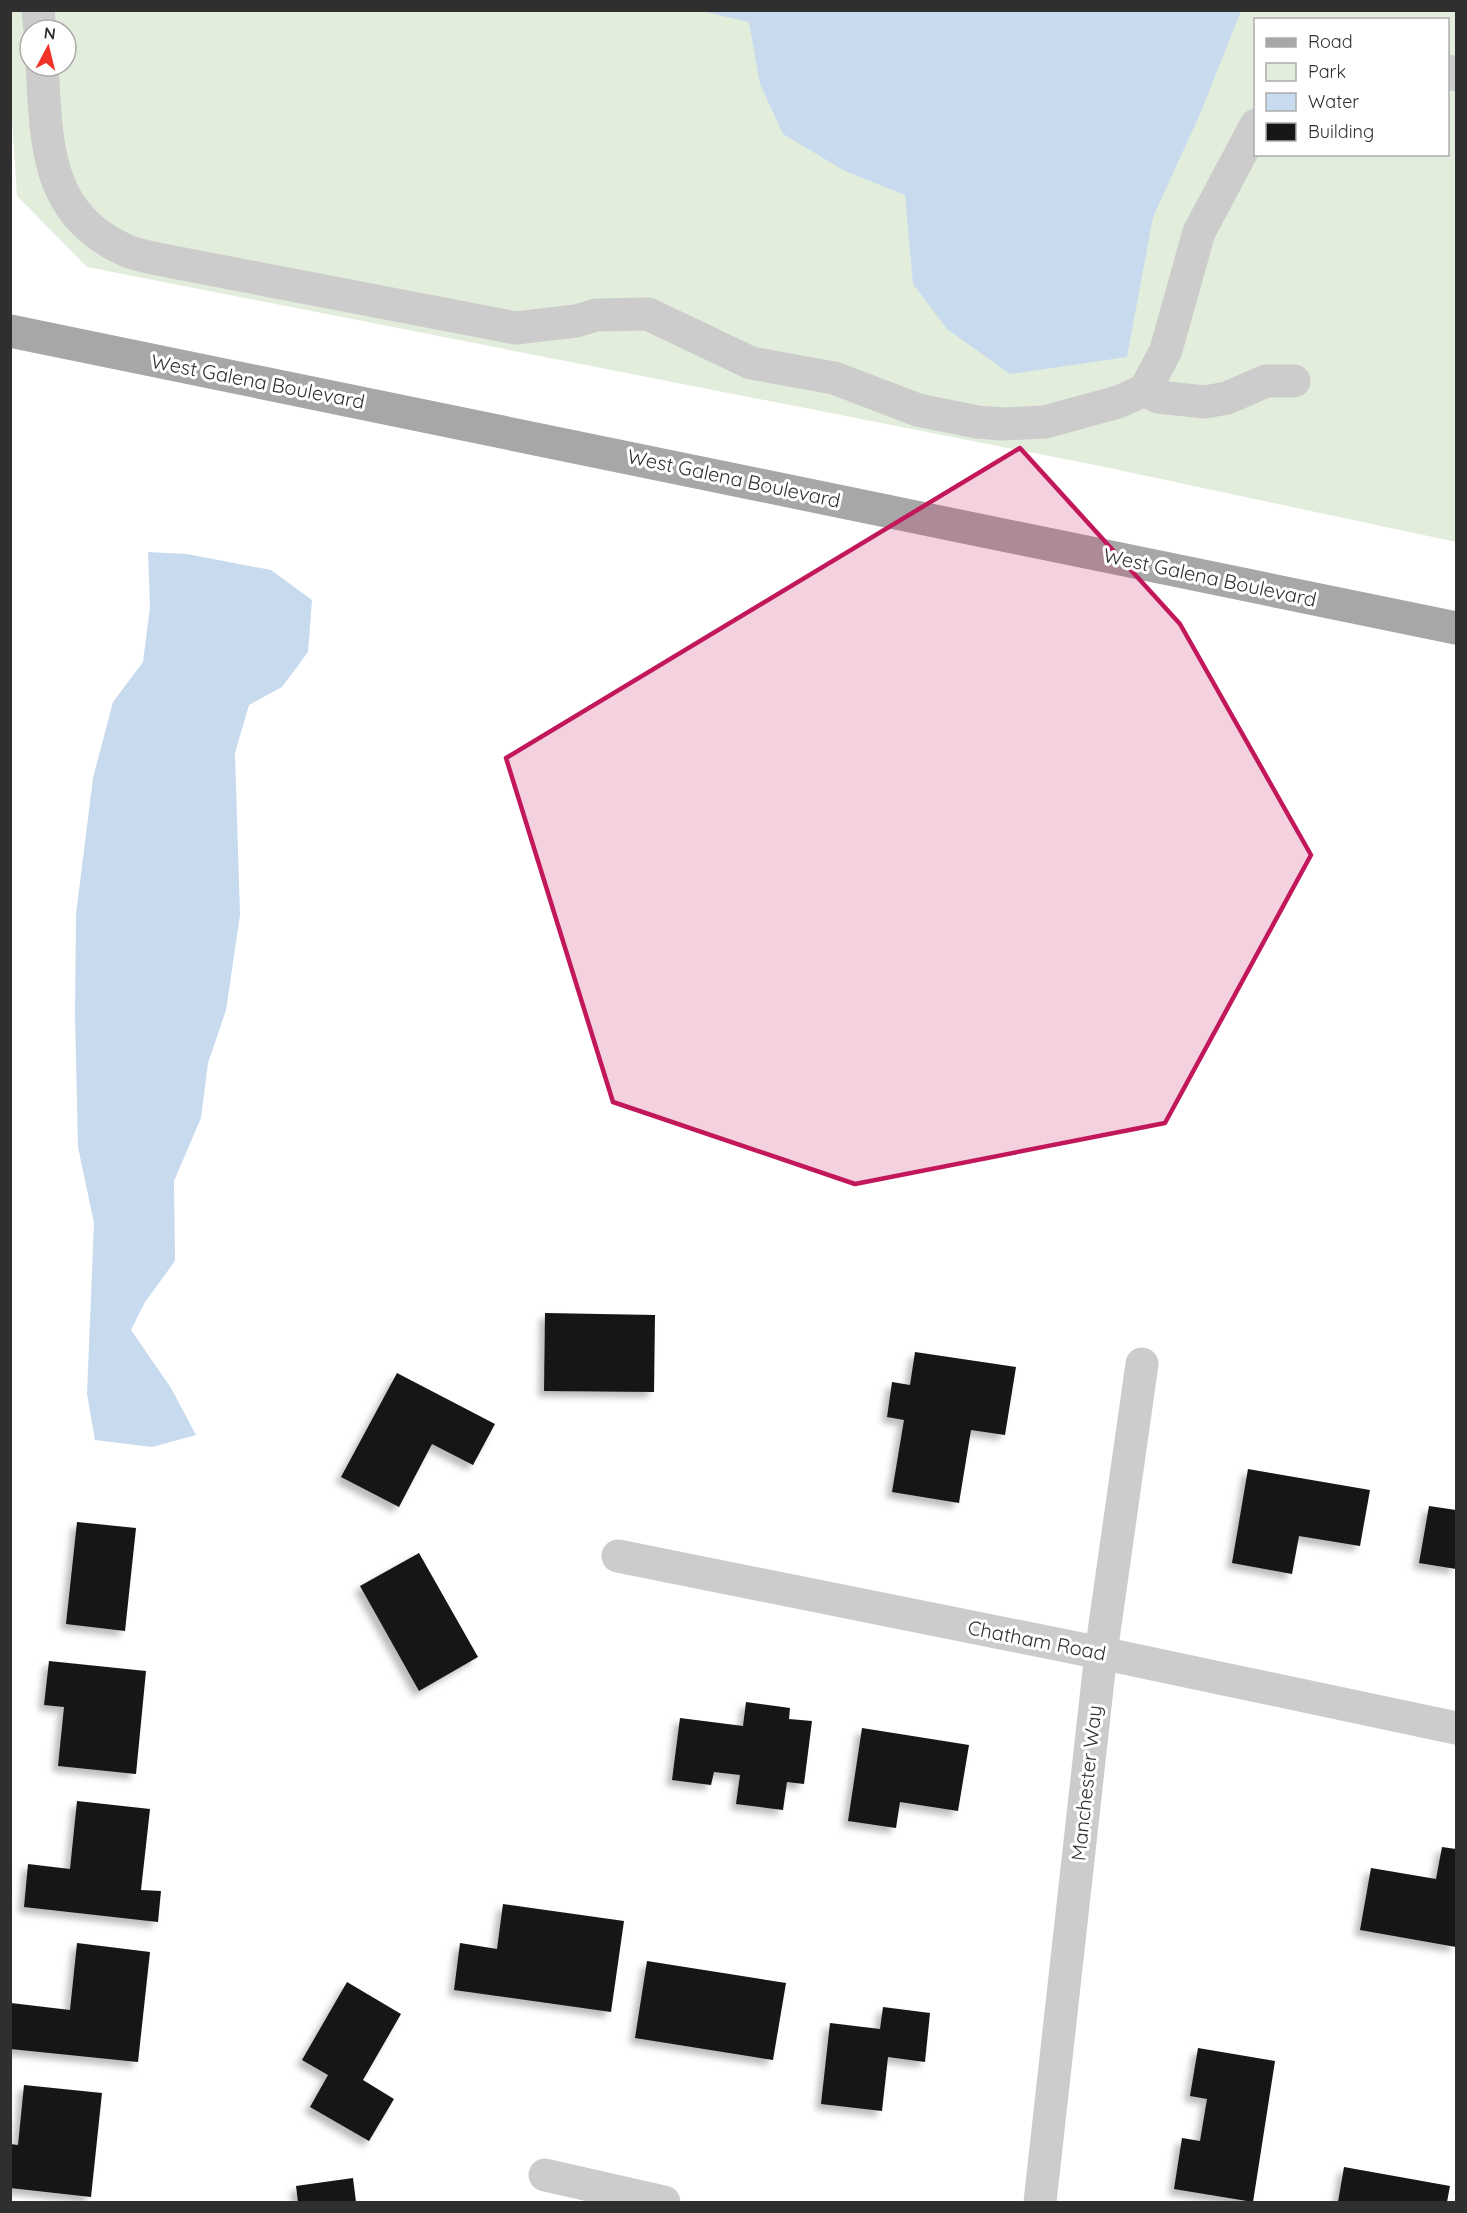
<svg xmlns="http://www.w3.org/2000/svg" width="1467" height="2213" viewBox="0 0 1467 2213" font-family="Quicksand,sans-serif">
<style>
.green{fill:#e3eddc;fill-rule:evenodd}
.water{fill:#c7daee}
.building{fill:#161616;filter:url(#shadow)}
.lines{fill:none;stroke-linecap:round;stroke-linejoin:round}
.minor{stroke:#ccc;stroke-width:33}
.major{stroke:#a7a7a7;stroke-width:33}
.marked{fill:#c2185b;fill-opacity:0.2;stroke:#c2185b;stroke-width:4.5;stroke-linejoin:round}
.labels{text-anchor:middle;dominant-baseline:central;stroke-width:6;stroke-linejoin:round;paint-order:stroke}
.street-label{font-size:20px;fill:#2f2f2f;stroke:#fff}
</style>
<defs>
<filter id="shadow"><feDropShadow dx="-5.5" dy="5.5" stdDeviation="3" flood-color="#0004"/></filter>
</defs>
<rect width="100%" height="100%" fill="#fff"/>
<path class="green" d="M10,11H1456V542L1100,466L87,267L17,196L11,102ZM1256,20H1448V154H1256ZM30,30H66V66H30Z"/>
<path class="water" d="M701,11H1241L1200,114L1153,217L1127,357L1010,374L947,329L913,284L905,195L845,171L783,134L760,84L749,22Z
M148,552L187,554L271,570L312,600L308,652L282,687L249,705L235,753L240,915L226,1010L208,1063L201,1118L174,1181L175,1261L145,1302L131,1330L171,1388L196,1435L152,1447L95,1440L87,1394L94,1223L78,1147L75,1013L76,914L93,778L113,702L143,662L150,607Z"/>
<path class="building" d="M545,1313L655,1315L654,1392L544,1391Z
M915,1352L1016,1367L1005,1435L971,1430L959,1503L892,1492L904,1420L887,1417L892,1382L910,1385Z
M397,1373L495,1424L473,1465L432,1444L399,1507L341,1477Z
M1248,1469L1370,1490L1360,1546L1299,1536L1292,1574L1232,1563Z
M1429,1506L1456,1510V1569L1419,1563Z
M77,1522L136,1528L125,1631L66,1624Z
M419,1553L478,1657L419,1691L360,1586Z
M49,1661L146,1671L136,1774L58,1766L64,1707L44,1705Z
M746,1702L790,1708L789,1719L812,1721L804,1784L787,1782L783,1810L736,1804L740,1775L714,1772L711,1785L672,1780L680,1718L743,1726Z
M862,1728L969,1745L958,1811L900,1802L896,1828L848,1821Z
M77,1801L150,1809L141,1890L161,1891L158,1922L24,1907L28,1864L70,1869Z
M1442,1847L1456,1849V1947L1360,1930L1371,1868L1436,1879Z
M503,1904L624,1921L611,2012L454,1990L460,1943L497,1949Z
M77,1943L150,1952L138,2062L10,2049L11,2003L70,2010Z
M647,1961L786,1983L773,2060L635,2038Z
M347,1982L401,2014L363,2080L394,2099L369,2141L310,2107L328,2075L302,2060Z
M883,2007L930,2013L925,2062L888,2057L882,2111L821,2104L830,2023L880,2029Z
M1198,2048L1275,2061L1253,2202L1174,2189L1182,2138L1200,2141L1207,2099L1190,2096Z
M24,2085L102,2093L91,2197L10,2188V2144L18,2145Z
M1344,2167L1450,2186L1447,2202H1338Z
M353,2178L356,2202H298L296,2186Z"/>
<g class="lines">
<path class="minor" d="M38,10L40,30
M42,66C47,142 44,213 125,250C140,257 161,259 178,263L516,328L576,321L596,315L648,314L751,363L834,378L918,410L977,422L1003,424L1045,422L1118,402L1145,390
M1448,71L1456,75
M1256,125L1199,232L1166,350L1145,390L1158,397L1205,402L1227,398L1266,381H1294
M618,1556L1101,1653L1456,1728
M545,2175L664,2202
M1040,2202L1101,1653L1142,1364"/>
<path class="major" d="M10,331L1456,628"/>
</g>
<path class="marked" d="M1020,448L1180,624L1311,855L1165,1123L855,1184L613,1102L506,758Z"/>
<g class="labels">
<g class="street-label">
<text transform="translate(258 381) rotate(11)">West Galena Boulevard</text>
<text transform="translate(734 478) rotate(12)">West Galena Boulevard</text>
<text transform="translate(1210 577) rotate(12)">West Galena Boulevard</text>
<text transform="translate(1037 1640) rotate(11)">Chatham Road</text>
<text transform="translate(1086 1783) rotate(-84)">Manchester Way</text>
</g>
</g>
<rect width="1467" height="2213" fill="none" stroke="#2f2f2f" stroke-width="24"/>
<rect x="1254" y="18" width="195" height="138" fill="#ffffff" stroke="#acacac" stroke-width="1.5"/>
<rect x="1266" y="38" width="30" height="9" fill="#a7a7a7" stroke="#acacac" stroke-width="1.5"/>
<text x="1308" y="48" font-size="18" fill="#2f2f2f">Road</text>
<rect x="1266" y="63" width="30" height="18" fill="#e3eddc" stroke="#acacac" stroke-width="1.5"/>
<text x="1308" y="78" font-size="18" fill="#2f2f2f">Park</text>
<rect x="1266" y="93" width="30" height="18" fill="#c7daee" stroke="#acacac" stroke-width="1.5"/>
<text x="1308" y="108" font-size="18" fill="#2f2f2f">Water</text>
<rect x="1266" y="123" width="30" height="18" fill="#161616" stroke="#acacac" stroke-width="1.5"/>
<text x="1308" y="138" font-size="18" fill="#2f2f2f">Building</text>
<g transform="translate(48 48) rotate(7)"><circle r="28" fill="#ffffff" stroke="#acacac" stroke-width="1.5"/>
<path d="M0-4.5L10 22L0 15L-10 22Z" fill="#f13026"/>
<text y="-9" font-size="16" font-weight="bold" text-anchor="middle" fill="#2f2f2f">N</text>
</g>
</svg>
